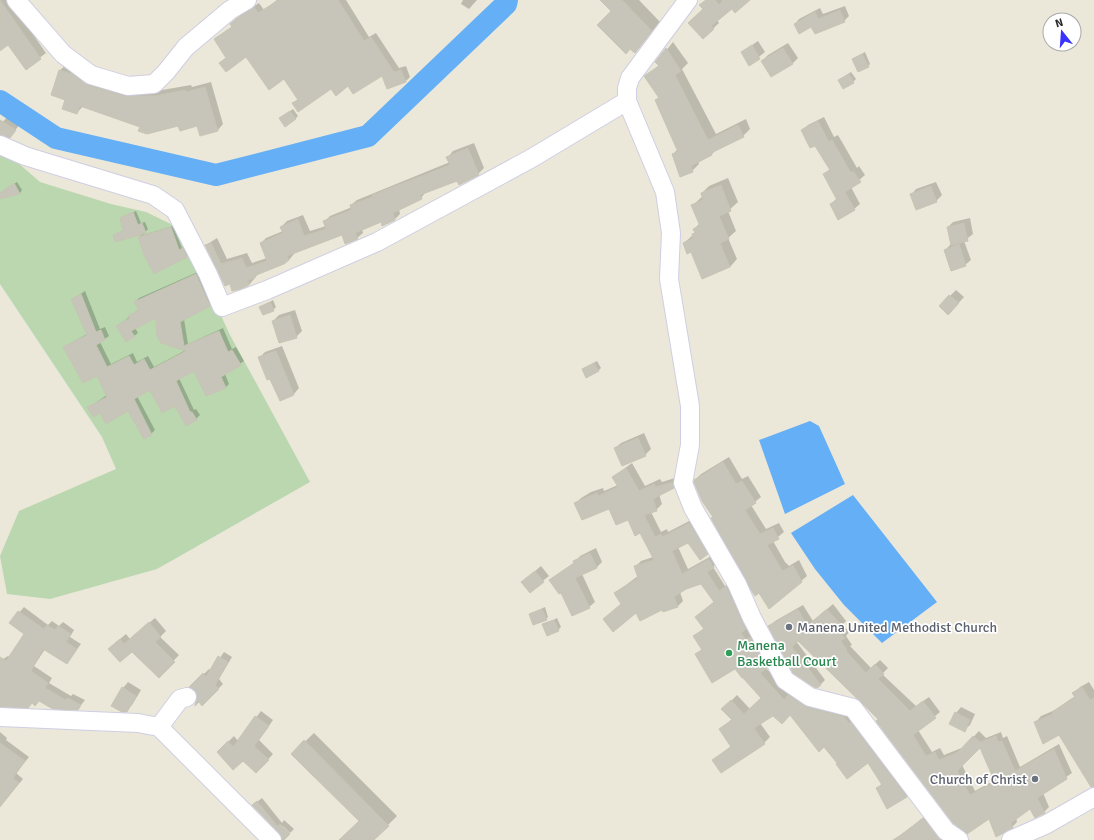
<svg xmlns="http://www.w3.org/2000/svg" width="1094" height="840" viewBox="0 0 1094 840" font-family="Signika,sans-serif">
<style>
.cemetery{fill:#bad7af}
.water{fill:#64aff6}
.shadow{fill:#0003;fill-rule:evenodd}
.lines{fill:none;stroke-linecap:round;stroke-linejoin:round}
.river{stroke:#64aff6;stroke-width:22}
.building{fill:#c7c4b9;stroke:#c7c5b3;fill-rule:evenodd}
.minor-casing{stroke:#cfcee3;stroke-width:20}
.minor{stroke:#fff;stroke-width:18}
.worship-dot{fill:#6b7280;stroke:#fff;stroke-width:1.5}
.leisure-dot{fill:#2e9e5b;stroke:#fff;stroke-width:1.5}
.labels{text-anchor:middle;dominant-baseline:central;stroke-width:3.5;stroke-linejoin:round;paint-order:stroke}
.worship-label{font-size:14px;fill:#5b616d;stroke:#fff;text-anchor:start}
.leisure-label{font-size:14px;fill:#27864d;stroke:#fff;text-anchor:start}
</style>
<rect width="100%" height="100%" fill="#ece8d9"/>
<path class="cemetery" d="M0,152L17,162L40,182L111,204L146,212L175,226L212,296L230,335L310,482L157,569L50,599L7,594L0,556L19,511L116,469L102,437L0,284Z"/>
<path class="water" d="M810,421L819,426L845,484L785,514L759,440Z
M853,495L937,602L882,643L844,605L815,569L791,533Z"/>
<path class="shadow" d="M0,0H9L46,53L26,68L9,44L0,45Z
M277,0H346L369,37L376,33L399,68L406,66L410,77L405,82L382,74L331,88L294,103L298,99L284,78L246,56L220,63L227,57L215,39L233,26L236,19L242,14L259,3L264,10Z
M463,0H477L469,9L461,4Z
M601,0H639L660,22L635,52L612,11Z
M706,0H749L732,8L717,20L719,23L703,38L704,9L701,5Z
M845,6L849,16L844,21L812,25L795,24L799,19L820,8L823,14Z
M758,41L765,52L750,64L742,52Z
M673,42L688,63L682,69L716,134L746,119L750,129L743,136L717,149L712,154L698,161L699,164L692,171L673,154L678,149L656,100L659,96L646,76L659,65L657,62Z
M788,43L798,58L792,64L762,61L768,55Z
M865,52L870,64L868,66L853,59Z
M66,65L131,91L162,90L191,85L192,87L211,82L223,124L218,130L198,125L141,126L83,106L77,113L66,100L52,95L60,70Z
M851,72L856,79L853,82L839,80Z
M293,109L298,116L295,119L283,116Z
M8,116L20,124L10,137L0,134V125Z
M824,117L834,137L838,135L857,168L859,166L865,175L851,187L860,204L854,209L831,204L837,198L825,174L830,169L815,144L802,130L808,125Z
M474,143L484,168L478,174L458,179L426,192L421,198L399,209L400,214L395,219L381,221L362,229L363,233L357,238L343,234L294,252V254L289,260L259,273L249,285L231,283L206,245L217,238L227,259L247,253L252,263L267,258L261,243L266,238L283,231L281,227L287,221L303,215L310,231L326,226L324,222L330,216L352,207L351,205L357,200L450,162L448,157L453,151Z
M728,178L738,202L728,211L736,231L728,238L737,259L730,267L691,251L684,243L693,235L696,232L694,229L700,223L693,205L703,196L702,193L709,186Z
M17,182L22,190L20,193L0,198V193Z
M936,182L942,195L936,201L911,195L916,189Z
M136,211L141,223L145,222L148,229L143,235L173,226L182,248L185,246L189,254L154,273L139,237L144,232L114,235L124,230L121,218Z
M970,218L973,234L964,241L971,260L965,265L945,250L951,244L948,227L953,222Z
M200,271L213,301L184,319L188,344L223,328L232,349L236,347L244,361L225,374L229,384L226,387L195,370L179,378L194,410L196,409L200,415L196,419L151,389L137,396L155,430L151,434L129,410L101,412L89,407L107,395L97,375L64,347L87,334L73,299L85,291L100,329L105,327L109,336L100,342L111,364L133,353L137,362L148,356L154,367L186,350L157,316L135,328L138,333L134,336L118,326L139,309L135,302L139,298Z
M956,290L964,297L954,308L940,306Z
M273,300L276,307L273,310L261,307Z
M295,310L302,331L296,337L273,321L279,315Z
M282,346L299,388L294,394L280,400L259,358L265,352Z
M597,361L601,368L598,371L583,369Z
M644,433L651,449L645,455L615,448L621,443Z
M729,457L742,479L748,476L761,497L751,505L766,529L779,523L784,532L773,541L785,562L789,566L799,560L807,576L770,608L714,517L695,480L701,474Z
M632,463L645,486L660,479L662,482L678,477L679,482L673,487L659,494L662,504L656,510L651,512L661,532L667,529L668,532L695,518L713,548L707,554L688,541L678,547L688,569L715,554L719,561L713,567L725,586L732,582L751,622L746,627L772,662L766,668L790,695L795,690L850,711L912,791L907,796L888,807L877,789L882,783L868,762L838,763L824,746L791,714H773L760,723L770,737L764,743L713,760L731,746L720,729L732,719L723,709L737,695L750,709L762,697L736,668L696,654L702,649L695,636L704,628L696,617L714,602L701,583L680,592L683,601L677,607L637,611L622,604L615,593L638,576L635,567L641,561L653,557L641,532L628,519L609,507L575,504L581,498L591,492L603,488L604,491L618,485L613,477Z
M596,548L602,562L597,567L582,574L595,602L589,607L561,591L551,580L575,562L580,556Z
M541,566L549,576L530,591L522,582Z
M833,604L846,621L843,624L849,632L846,636L852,645L850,646L871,668L880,660L888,668L882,674L916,706L929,697L940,712L918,730L932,752L940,748L944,755L964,747L979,731L986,738L1001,732L1003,738L1007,736L1020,767L1059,744L1072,773L1043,793L1049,807L1044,812L1031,807L1016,818L1017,822L1012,827L989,818L879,719L798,640L796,641L825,680L820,685L770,627L775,621L803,605L813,621ZM980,746L995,780L975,791L962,765Z
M24,607L48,625L52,621L59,626L63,622L74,630L70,637L81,644L67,663L45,649L34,666L52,678L49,683L71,696L73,694L85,700L78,709L40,700L0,706V661L8,656L10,657L25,634L10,623Z
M545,607L548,617L546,619L530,614Z
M155,618L166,631L160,637L179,655L159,676L132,650L115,643L126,634L130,639Z
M557,618L561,627L558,630L544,625Z
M224,652L232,657L219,679L223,684L202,705L198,693L191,687L209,669L211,671Z
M128,682L141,690L132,705L126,711L123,688Z
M1089,682L1094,690V786L1059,734L1035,723L1041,716L1055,710L1075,696L1074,693L1080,687Z
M961,707L975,714L970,725L964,730L956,713Z
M261,711L273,720L259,740L273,754L262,766L218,752L234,736L238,741Z
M0,732L7,738L6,740L29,757L16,773L23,779L0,806Z
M314,733L397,816L373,840H340L360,821L292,754Z
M262,798L282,823L284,820L294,829L290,833L283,826V840L280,832L253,805Z
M928,814L952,840H899L898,838L903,833Z"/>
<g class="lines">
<path class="river" d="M0,101L56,138L216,175L368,136L506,4L507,0"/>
</g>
<path class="building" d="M0,0L41,59L26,70L8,45L0,51Z
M279,0H338L364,41L371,37L394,72L401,70L406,82L387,89L382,76L353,94L348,86L336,96L331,89L298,112L292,103L298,100L284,79L269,90L246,57L226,72L219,63L226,58L214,39L232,27L230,24L236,19L254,7L258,13Z
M600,0H622L652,31L635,53L630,49L626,54L597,25L611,11Z
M706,0H715L719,5L723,0H750L735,13L732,9L711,26L714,29L703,39L688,23L703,9L699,5Z
M840,10L845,22L815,34L811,27L799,34L794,24L815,12L818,19Z
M752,45L760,59L749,66L741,52Z
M666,48L681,71L675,75L708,140L738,125L744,137L711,153L712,155L691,166L693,172L680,177L672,154L678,152L655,100L659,98L644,76L659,66L655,62Z
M783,48L793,64L771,77L761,61Z
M862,54L869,67L858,72L852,59Z
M59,70L72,74L88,85L125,96H155L185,90L186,92L205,87L218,131L200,136L197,126L180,131L178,126L147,134L138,131L140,127L80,106L77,114L62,109L65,100L51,95Z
M849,74L854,83L843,89L838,80Z
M290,111L296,119L285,127L279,118Z
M0,120L16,130L10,138L0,135Z
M818,121L829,142L832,140L851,173L853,171L861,182L845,192L855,210L838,220L830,204L837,200L823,174L830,170L815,146L810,148L801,130Z
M468,148L479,175L459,185L457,181L420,195L422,199L393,213L395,220L382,226L381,222L355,233L358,239L345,244L342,235L287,256L289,260L284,264L254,276L255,278L248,280L249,285L241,289L232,291L230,284L225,286L205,245L211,243L221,264L242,258L246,268L267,261L260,243L283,233L280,227L298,219L304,236L326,229L323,221L351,210L350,205L373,197L372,195L450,165L446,157Z
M14,183L20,194L0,199V193Z
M721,185L731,211L719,216L729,239L720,243L730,267L702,279L691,252L687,254L683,243L693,238L692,234L695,233L693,229L700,226L691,205L703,200L701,193Z
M931,186L937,202L916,210L910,194Z
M133,212L138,225L142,223L146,233L115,242L113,235L123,231L120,218Z
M964,223L968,241L951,245L947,227Z
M171,227L179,250L183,248L187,257L154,274L144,255L138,237Z
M959,244L966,266L951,271L944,250Z
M196,274L210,306L180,322L184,346L219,331L228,352L232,350L241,365L221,377L226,388L206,396L194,371L176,381L190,412H192L197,420L186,426L175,406L162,413L150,390L134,399L152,435L144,439L128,411L106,424L100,413L93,417L87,407L107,397L97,376L83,383L63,347L87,335L71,299L81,294L96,332L101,330L105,340L96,345L107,367L129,356L134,365L144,359L150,370L186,351L161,343L157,336L156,318L131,331L135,337L126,342L116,326L130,318L128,316L139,310L134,302Z
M949,295L959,303L948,315L939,306Z
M270,302L274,311L263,315L259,307Z
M290,315L297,338L279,343L272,321Z
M276,351L294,395L280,401L270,379L267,380L258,357Z
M594,363L599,371L586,378L582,369Z
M638,438L646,456L622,466L614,448Z
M723,462L736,484L742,481L756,503L745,510L760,534L773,528L779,539L767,545L780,567L783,571L793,565L802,582L769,609L759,593L755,596L751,590L711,518L713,517L702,501L694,482V480Z
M626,468L639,491L654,484L656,487L673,482L674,488L653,499L657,511L644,515L655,537L661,534L662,537L689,523L708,554L700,560L688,543L672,551L682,574L709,559L714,568L707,572L719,591L726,586L746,629L741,633L746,640L750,637L767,668L760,673L784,700L788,695L807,707L844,717L849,723L851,722L907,797L887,809L876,788L882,785L868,763L847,779L836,764L837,763L824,747L819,752L790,715L782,724L773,716L754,728L765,744L721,773L712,760L731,747L719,729L732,720L721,709L731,700L744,714L761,698L743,678H742L735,669L712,683L695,654L702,650L693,636L704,629L695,617L714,602L701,584L686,589L674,597L678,607L663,612L662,610L640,621L636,613L613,632L603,619L621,604L614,593L638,578L634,566L654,560L640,533L635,536L628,520L616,525L609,509L582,520L574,503L585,498L597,493L598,496L618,487L612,477Z
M590,553L597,568L575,578L590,608L572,616L561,593L559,594L549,580L574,563L573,561Z
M535,571L544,582L530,593L521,582Z
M542,609L547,620L533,625L529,614Z
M798,609L807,626L827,609L842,626L838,629L845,638L841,641L847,650L846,651L866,673L875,664L884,674L878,679L910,711L923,701L936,718L913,735L926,756L935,752L939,760L958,752L973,736L980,742L996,736L998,742L1002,741L1015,771L1054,749L1067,779L1037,798L1045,813L1035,818L1030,809L1011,823L1013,828L996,837L989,819L967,834L953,823L876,721L878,719L798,641L792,647L821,685L817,688L814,687L793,673L768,626ZM980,748L995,782L970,795L957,771Z
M18,611L44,629L47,625L55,630L58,626L71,634L66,642L77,649L67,664L43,649L31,671L48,683L45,688L66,700L68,698L81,705L78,710L53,709L39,701L35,706L32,703L28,708L0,707V657L6,661L24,634L9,623Z
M554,620L559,631L547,636L542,624Z
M149,622L161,637L155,642L175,662L159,678L132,652L120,662L108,649L120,639L124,644Z
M218,656L228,662L215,685L219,689L202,706L199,702L195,706L197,694L189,687L203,673L206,677Z
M122,687L136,696L127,712H122L111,706Z
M1082,687L1090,700L1094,698V787H1091L1059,735L1043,744L1034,722L1053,714L1052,712L1075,697L1072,693Z
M955,712L970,720L965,732L949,724Z
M255,716L269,726L254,746L269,760L256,773L243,761L233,770L217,752L228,741L233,747Z
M304,740L389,826L374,840H339L359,821L291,754Z
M0,743L25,761L13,778L19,783L0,807Z
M257,801L277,826L280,824L290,834L284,840H282L279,833L252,805Z
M923,818L941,840H893L907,831Z"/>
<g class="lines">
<defs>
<path id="minor" d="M16,0L63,54L91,75L128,86L154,84L166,72L186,47L230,10L247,0
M688,0L630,78L627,88V101L665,192L671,233L669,279L690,406V445L683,483L693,508L737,584L752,618L785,680L810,697L853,708L946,831L959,840
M0,145L25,156L153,195L175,210L208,274L222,307L267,290L377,242L532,158L627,101
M0,717L138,723L159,727L272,840
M159,727L180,699L187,697
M1011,840L1047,824L1094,797"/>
</defs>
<use href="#minor" class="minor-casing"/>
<use href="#minor" class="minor"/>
</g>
<g class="worship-dot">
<circle cx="789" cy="627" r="4"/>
<circle cx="1035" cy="779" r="4"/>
</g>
<circle class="leisure-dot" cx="729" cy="653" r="4"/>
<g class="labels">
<g class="worship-label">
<text x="797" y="627">Manena United Methodist Church</text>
<text x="1027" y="779" text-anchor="end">Church of Christ</text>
</g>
<g class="leisure-label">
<text x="737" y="645">Manena<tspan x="737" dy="16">Basketball Court</tspan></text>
</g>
</g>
<g transform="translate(1062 32) rotate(343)"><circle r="19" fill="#ffffff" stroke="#a9a9a9"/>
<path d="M0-3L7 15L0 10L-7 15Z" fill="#3a33ff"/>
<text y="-6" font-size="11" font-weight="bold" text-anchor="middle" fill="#292929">N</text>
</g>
</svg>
